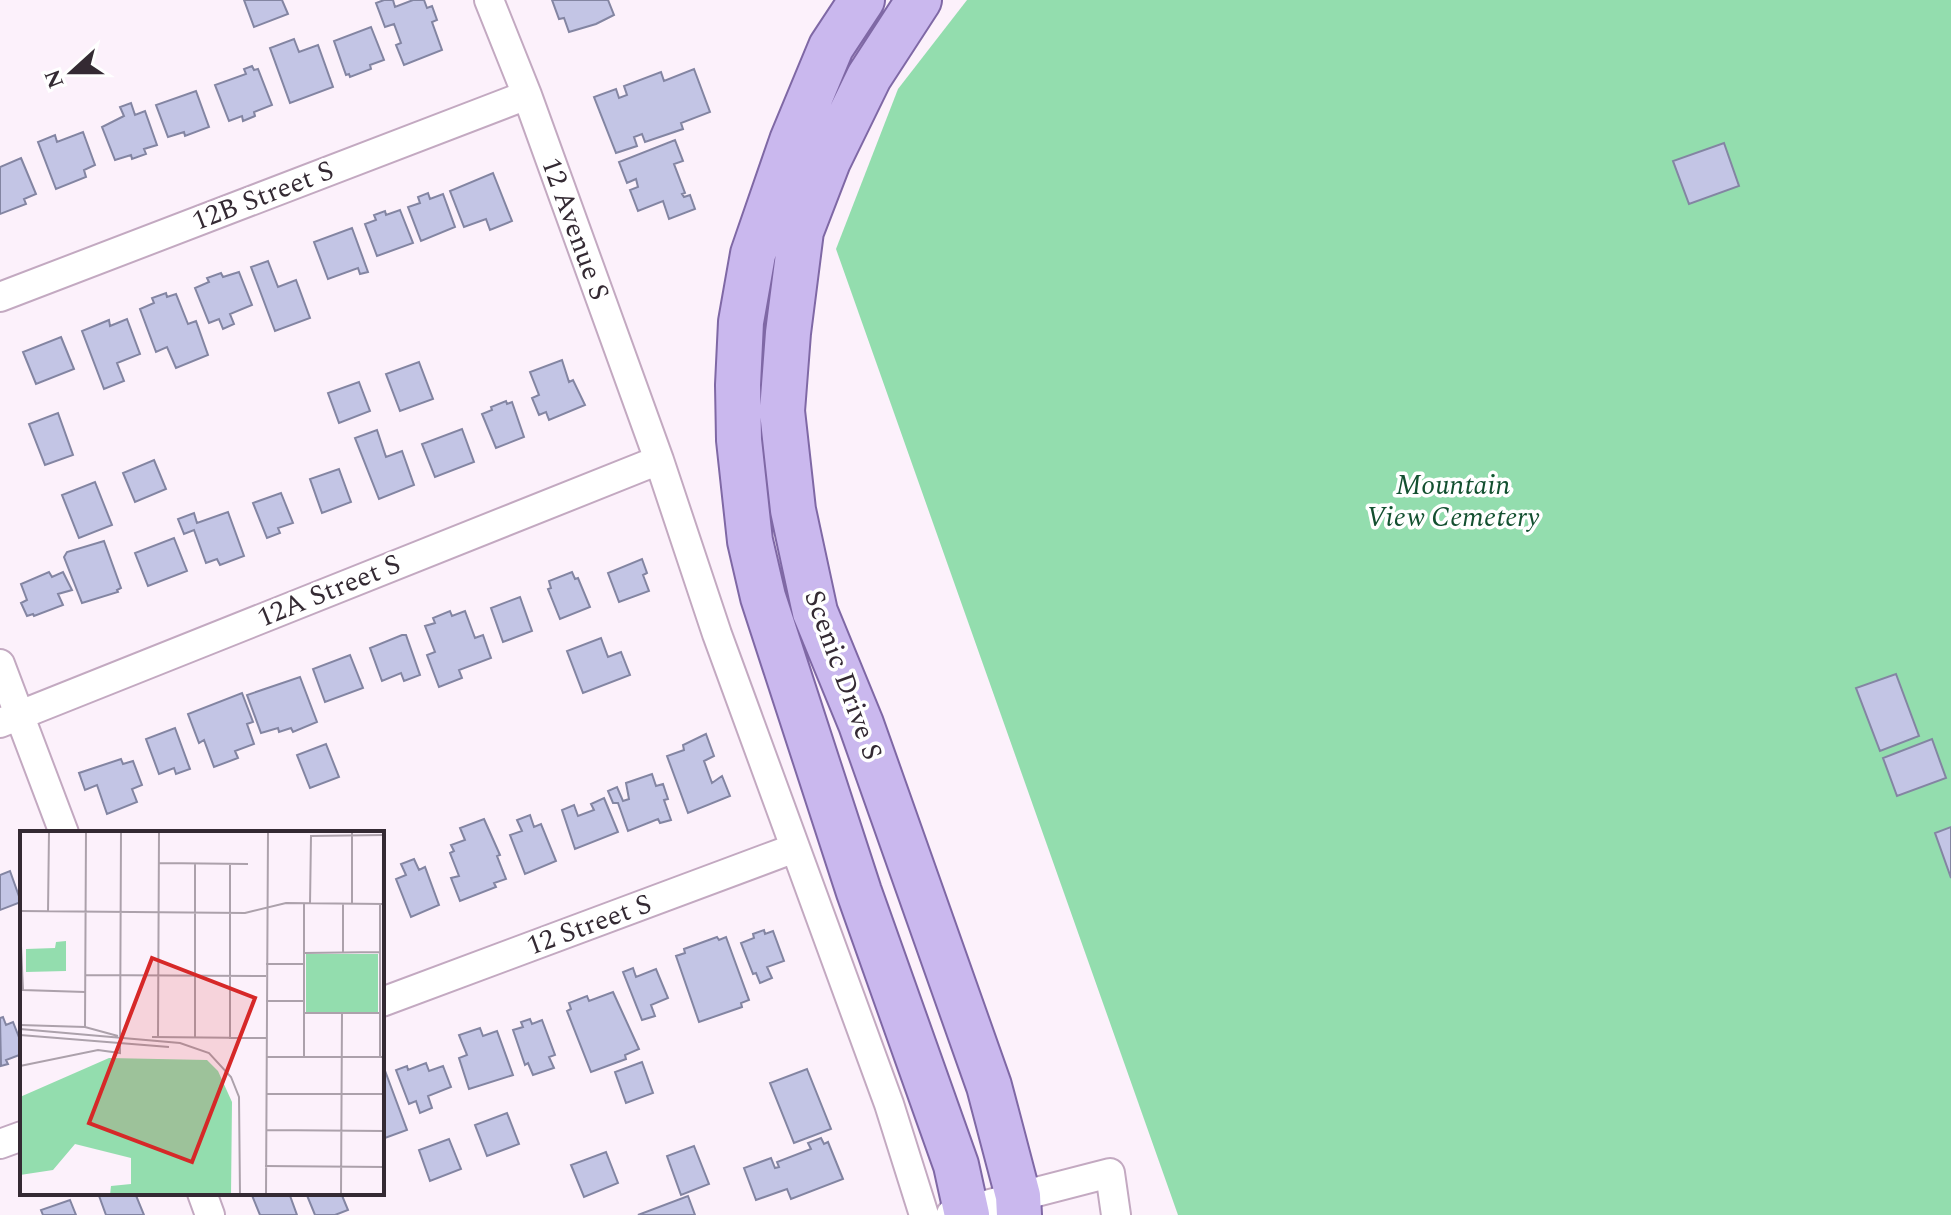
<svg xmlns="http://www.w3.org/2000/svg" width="1951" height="1215" viewBox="0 0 1951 1215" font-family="Spectral,serif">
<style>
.green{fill:#93ddae}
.building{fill:#c3c5e5;stroke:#8385a2;stroke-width:2}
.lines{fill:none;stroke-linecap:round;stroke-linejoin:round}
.street-casing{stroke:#c3a9c1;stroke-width:32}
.primary-casing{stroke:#7f68a5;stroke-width:48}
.street{stroke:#fff;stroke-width:28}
.primary{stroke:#cab8ee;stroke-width:44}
.labels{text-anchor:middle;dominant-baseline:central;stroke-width:7;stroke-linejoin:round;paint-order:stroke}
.street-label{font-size:28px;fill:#342a33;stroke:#fff}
.park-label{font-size:28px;font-style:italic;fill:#135030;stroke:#fff}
.inset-road{fill:none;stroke:#aca1ab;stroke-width:2}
.view{fill:#d62828;fill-opacity:0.15;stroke:#d62828;stroke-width:4}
.inset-edge{fill:none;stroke:#342a33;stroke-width:4}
</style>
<rect width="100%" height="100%" fill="#fcf1fb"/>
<path class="green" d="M967,0H1951V1215H1178L836,249L898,89Z"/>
<path class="building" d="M244,0H282L288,14L254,27Z
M384,0H393L395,7L413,0H424L427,8L432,6L437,20L432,22L442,50L404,65L396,45L401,43L394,24L385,27L376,3Z
M552,0H608L614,15L596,24L569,32L564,18L559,19Z
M371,27L384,60L370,65L371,69L350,77L349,74L346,75L334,41Z
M294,39L299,52L318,45L333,87L290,103L270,48Z
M252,66L254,70L258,69L272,105L254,112L255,116L243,121L242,116L229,121L215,85L246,74L244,69Z
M694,69L710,112L681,123L683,129L645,142L642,134L634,137L637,146L616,153L594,97L616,89L619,98L627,95L624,86L661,72L664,81Z
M196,91L209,127L185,136L184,132L168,137L156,105Z
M131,103L135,115L145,111L157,145L144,149L146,154L132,159L131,155L115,160L102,127L124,116L120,107Z
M83,132L95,165L84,170L86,177L56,189L38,142L55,135L57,142Z
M675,140L683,161L674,164L685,193L682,194L684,197L690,195L695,209L669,219L663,201L638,211L630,190L638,187L636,179L627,183L619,162Z
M1724,143L1739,186L1689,204L1673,161Z
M21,158L36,194L24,199L26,204L0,214V167Z
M493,173L512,221L490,230L486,219L464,227L450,191Z
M428,193L430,199L443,194L455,227L421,241L408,207L420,203L418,197Z
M400,210L413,243L377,256L365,224L376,220L374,215L385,211L386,215Z
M352,228L368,272L360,274L358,268L328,279L314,242Z
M268,261L278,287L296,280L310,318L275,331L251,267Z
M239,272L252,305L230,314L234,324L223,329L219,319L209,323L195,288L209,282L207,278L221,273L223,277Z
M166,293L167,297L176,294L188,324L196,321L208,355L176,368L167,347L156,352L140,309L154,303L152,298Z
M127,319L140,354L117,363L124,381L104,389L82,331L109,320L110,326Z
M61,337L74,369L36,384L23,352Z
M562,360L569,382L573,380L585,405L549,420L546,412L539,415L532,398L539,395L530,372Z
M419,362L433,399L400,411L386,374Z
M359,382L370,411L339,423L328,393Z
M506,401L507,404L512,402L524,437L496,448L482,414L492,410L491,407Z
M58,413L73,455L45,465L29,424Z
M462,429L474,462L435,477L422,444Z
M377,430L386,457L402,451L414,485L379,499L355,438Z
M154,460L166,489L135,502L123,473Z
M339,469L351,502L322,513L310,479Z
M95,482L112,525L79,538L62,495Z
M281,493L293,523L278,528L280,533L267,538L253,503Z
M228,512L244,556L220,565L217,559L206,563L194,530L184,534L178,519L194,513L197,523Z
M174,538L187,571L148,586L135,553Z
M104,541L121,588L117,590L118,592L82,603L64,557L67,552Z
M642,559L647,573L643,575L649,591L619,602L608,573Z
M49,572L52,577L63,572L72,590L58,594L63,605L34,616L33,614L27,616L21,603L27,600L21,584Z
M572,572L575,579L578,578L590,607L560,619L548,589L551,588L549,581Z
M520,597L532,631L503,642L491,608Z
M450,611L452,616L465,611L475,638L483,635L491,658L459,670L462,678L439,687L427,655L435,652L425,626L435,623L433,618Z
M402,635H406L420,675L404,681L401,673L382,681L370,648Z
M601,638L608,657L621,652L630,675L583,693L567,651Z
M350,655L363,688L325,702L313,669Z
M1896,674L1919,736L1880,751L1856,688Z
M300,677L317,722L293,732L291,728L279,732L278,728L261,733L247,695Z
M242,693L253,722L247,724L254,744L235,751L238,758L214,767L204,740L199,743L188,714Z
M175,728L190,769L176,774L174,768L159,774L146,739Z
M706,734L714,756L704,761L712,783L722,776L730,796L688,813L667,756L684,750L683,745Z
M1932,739L1946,778L1897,796L1883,758Z
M326,744L339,777L310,788L297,755Z
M121,759L123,764L133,761L142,785L132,789L137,802L107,814L97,785L85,790L79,773Z
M652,774L656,786L663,784L668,799L664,800L671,820L660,823L658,819L628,831L618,803H613L608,791L617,787L623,801L629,799L626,783Z
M604,798L618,832L575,849L562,810L574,805L578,816L594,810L591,804Z
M530,815L534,827L541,824L556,861L525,874L510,835L522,831L517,820Z
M484,819L500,855L497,856L506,879L494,883L496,887L460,901L451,878L459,876L450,853L454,851L451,845L465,840L460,828Z
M1951,827V878L1935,833Z
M414,859L419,870L425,867L439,905L411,917L396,879L406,875L401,864Z
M10,871L21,902L0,910V875Z
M764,930L765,934L773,931L784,961L767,967L772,978L760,983L756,973L753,974L741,943L754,938L753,934Z
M717,937L719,940L726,937L749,1000L741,1003L742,1007L699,1022L676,956L685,953L684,949Z
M633,968L636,977L656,969L668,998L651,1005L655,1016L642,1020L623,972Z
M613,992L639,1049L625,1055L626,1059L591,1072L567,1011L571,1009L569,1003L587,996L589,1001Z
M3,1017L6,1025L13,1022L22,1045V1054L6,1060L8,1064L1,1066L0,1018Z
M530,1019L532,1024L542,1020L555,1055L549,1057L554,1068L533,1075L528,1063L525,1065L513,1030L523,1027L521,1022Z
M480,1028L483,1036L497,1031L513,1075L469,1089L459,1058L467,1055L459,1035Z
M642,1062L653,1093L626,1103L615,1072Z
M426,1063L429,1071L443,1066L451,1087L428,1096L432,1108L420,1113L416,1101L409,1104L396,1070L407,1066L408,1070Z
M384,1068L407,1130L382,1139V1069Z
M807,1069L831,1129L794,1143L770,1083Z
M507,1113L519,1144L487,1156L475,1125Z
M821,1138L824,1144L828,1142L843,1179L791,1199L787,1189L756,1200L744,1168L771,1158L775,1168L779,1167L777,1162L811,1149L808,1143Z
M449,1139L461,1169L430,1181L419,1150Z
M694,1146L709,1184L681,1195L667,1156Z
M606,1152L618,1183L584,1197L571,1165Z
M98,1193H135L144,1215H106Z
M251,1193H289L297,1215H260Z
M306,1193H341L348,1210L335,1215H315Z
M688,1196L695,1215H638Z
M70,1200L76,1215H43L41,1210Z"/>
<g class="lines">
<defs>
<path id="street" d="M489,0L527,95L659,460L717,634L889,1104L924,1215
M0,297L527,95
M0,664L64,833
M0,723L659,460
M382,1002L795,848
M0,1144L22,1136
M202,1193L210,1215
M951,1214L1110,1173L1116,1215"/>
<path id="primary" d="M862,0L831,47L792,141L753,254L741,322L738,385L739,440L750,541L763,597L859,892L956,1165L967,1215
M919,0L869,77L828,161L801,231L788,333L782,411L793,510L815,612L861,724L989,1086L1018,1196L1019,1215"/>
</defs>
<use href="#street" class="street-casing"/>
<use href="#primary" class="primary-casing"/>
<use href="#street" class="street"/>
<use href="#primary" class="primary"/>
</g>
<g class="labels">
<g class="street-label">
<text transform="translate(263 196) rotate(-21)">12B Street S</text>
<text transform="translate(575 229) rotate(70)">12 Avenue S</text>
<text transform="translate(329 591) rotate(-22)">12A Street S</text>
<text transform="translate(843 675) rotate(70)">Scenic Drive S</text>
<text transform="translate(589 925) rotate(-20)">12 Street S</text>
</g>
<g class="park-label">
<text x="1453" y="485">Mountain<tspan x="1453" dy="32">View Cemetery</tspan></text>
</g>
</g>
<g transform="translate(20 831)">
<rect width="364" height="364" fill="#fcf1fb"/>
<path d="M46,110V140L6,141V118L35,117L36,111ZM286,123H358V181H286ZM89,227L187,229L198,240L212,271L211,364H90L91,355L111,353V327L55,313L33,339L0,344V266Z" fill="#93ddae"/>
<path class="inset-road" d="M332,0V72M139,32L228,33M175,32V207M210,33V208M284,73V226M290,73L291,5L364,4M323,73V122M360,73V226M0,80L225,82L266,72L364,73M28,81L29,0M0,93L3,159L65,161M284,122L360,121M246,133H284M66,144L246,145M246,170H284M284,182H359M0,194L65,196L98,205M65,196L66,0M0,198L160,212L189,222L211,246L219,266L220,364M0,204L149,216M132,206L246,207M138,206L139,0M246,226H364M0,235L78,219L100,222L101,0M246,263H364M246,299L364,300M245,335L364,336M246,364L248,0M321,364L322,182"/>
<path class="view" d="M132,127L235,167L172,331L69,292Z"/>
<rect width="364" height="364" class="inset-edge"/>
</g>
<g transform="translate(72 72) rotate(249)" stroke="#ffffff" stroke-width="6" paint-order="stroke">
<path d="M0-6L14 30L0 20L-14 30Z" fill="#342a33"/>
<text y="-12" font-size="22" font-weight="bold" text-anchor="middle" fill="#342a33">N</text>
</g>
</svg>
